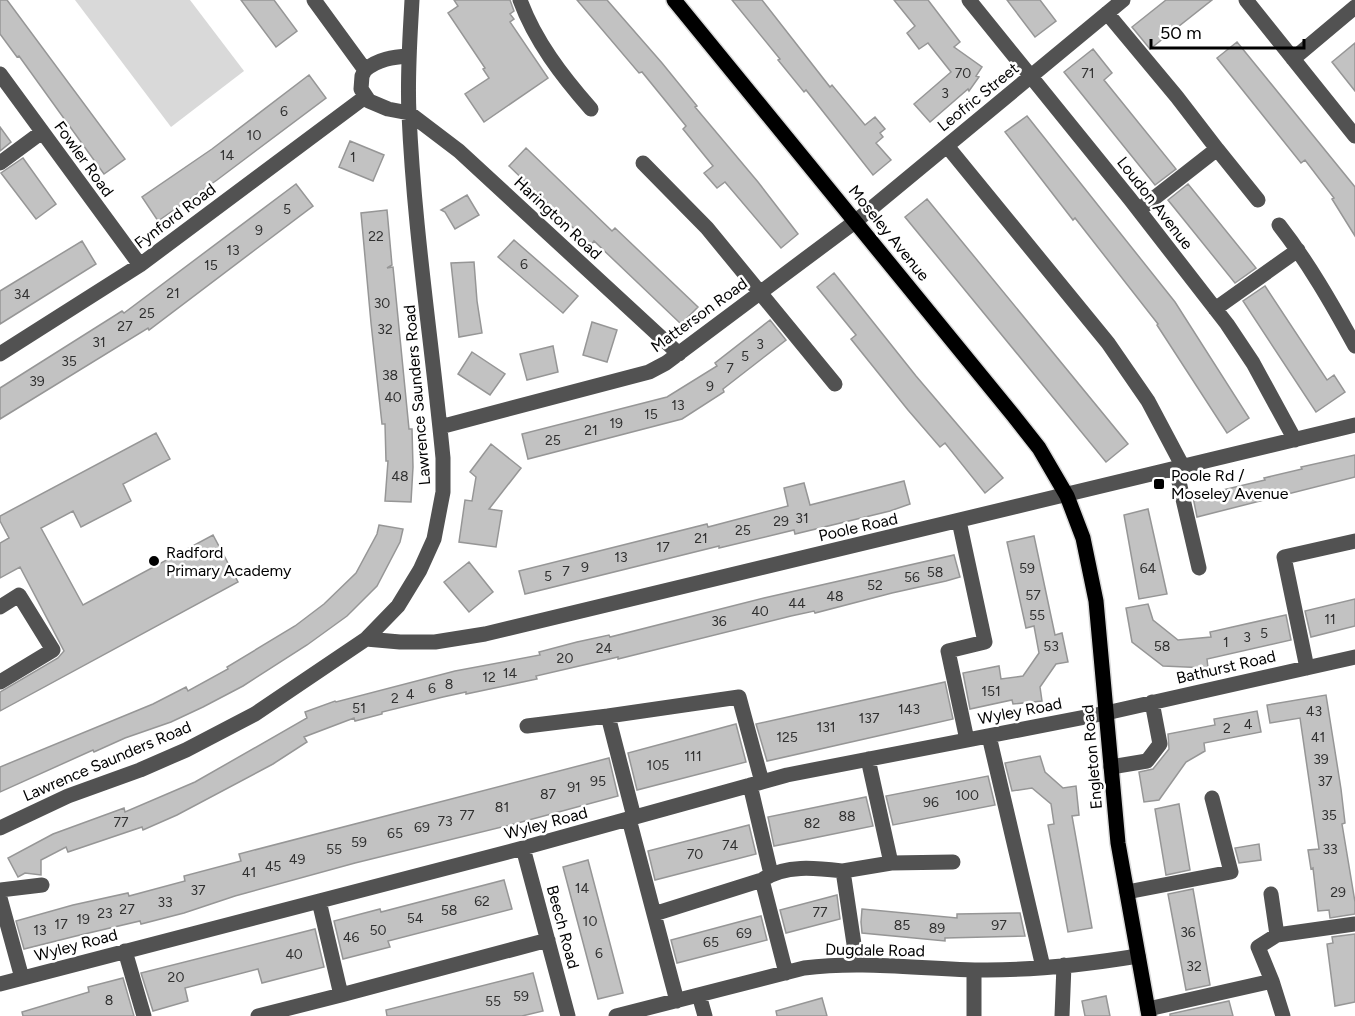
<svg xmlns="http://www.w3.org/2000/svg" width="1355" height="1016" viewBox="0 0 1355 1016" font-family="Figtree,sans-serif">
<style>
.green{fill:#d9d9d9}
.building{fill:#c2c2c2;stroke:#969696;stroke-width:1.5}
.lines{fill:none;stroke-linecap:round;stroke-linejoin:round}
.major-casing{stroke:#dbdbdb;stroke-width:18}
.minor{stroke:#525252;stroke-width:15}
.major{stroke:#000;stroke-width:15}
.poi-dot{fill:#000;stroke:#fff;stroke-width:2}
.labels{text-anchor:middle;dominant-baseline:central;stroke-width:5;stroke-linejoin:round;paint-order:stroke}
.number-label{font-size:14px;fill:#303030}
.street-label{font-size:16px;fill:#000;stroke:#fff}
.poi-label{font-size:16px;fill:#000;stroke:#fff;text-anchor:start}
</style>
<rect width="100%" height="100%" fill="#fff"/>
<path class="green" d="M75,0H190L244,71L171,127Z"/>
<path class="building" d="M0,0H7L125,159L104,174L19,56L17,57L0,34Z
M241,0H274L297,31L276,47Z
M454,0H510L514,11L510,14L514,19L510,22L548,78L484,122L465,94L489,78L483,69L485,68L448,13L458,6Z
M577,0H607L662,63L697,106L695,107L758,182L798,234L781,248L725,182L717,188L704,173L713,166L683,129L686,126L642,72L639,73Z
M732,0H762L830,87L832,85L865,125L875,117L885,129L880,133L883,137L876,143L891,160L873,175L806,90L804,92L778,60L780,59Z
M894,0H928L960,42L954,47L982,67L976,76L979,77L969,91L968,89L930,122L914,104L951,72L928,43L919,49L907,33L915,26Z
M1007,0H1040L1056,21L1035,37Z
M1166,0H1212L1150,49L1132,27Z
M1237,42L1355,187V236L1332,199L1334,198L1305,160L1301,163L1217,58Z
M1355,43V91L1332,62Z
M1093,49L1112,73L1104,80L1176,169L1155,185L1064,72Z
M309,75L326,98L217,180L158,221L142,197L212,149Z
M1027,116L1175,302L1249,418L1227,433L1157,325L1158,324L1075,218L1073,220L1005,132Z
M0,127L11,142L0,151Z
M350,141L384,155L373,181L339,167Z
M526,148L612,231L615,228L698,307L681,324L594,241L591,245L509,166Z
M23,158L56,204L36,219L1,173Z
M296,184L313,206L149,330L148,328L0,419V388L122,311L124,313Z
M1188,184L1256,268L1235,283L1168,200Z
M467,195L479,215L455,229L445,212L441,210Z
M927,199L1128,444L1106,462L905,217Z
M387,210L392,265L387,268L393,267L409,429H412L413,467L411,502L385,501L388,461H386L385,424H382L371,323L361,213Z
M514,240L578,296L563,313L498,257Z
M82,241L96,264L0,324V291Z
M474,262L477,301L482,333L459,337L451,263Z
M834,273L916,376L1003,478L985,493L945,443L940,447L908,410L851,339L856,335L817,287Z
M1265,286L1327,380L1334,375L1345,392L1316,412L1243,301Z
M770,320L786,340L723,389L724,392L682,419L528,459L522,434L667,397L717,366L715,363Z
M592,322L617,330L607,362L583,355Z
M553,346L558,372L527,380L520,354Z
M472,352L505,374L490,395L458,374Z
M156,433L170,459L123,484L131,501L81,527L73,511L41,528L83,605L213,535L238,582L0,711V692L58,658L64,651L20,567L0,578V543L9,538L0,521V516Z
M491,444L521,468L489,509L502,511L496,547L459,542L465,500L472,501L476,477L470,472Z
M1355,455V477L1197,517L1193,497L1265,480L1264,478L1302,469L1301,467Z
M904,481L910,504L890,511L795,534L794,530L719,548V546L525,594L519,571L707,524L708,527L788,506L784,488L804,483L810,505Z
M1148,509L1167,594L1139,599L1124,515Z
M379,525L403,529L400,542L377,586L347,616L307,645L243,686L203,707L171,722L125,738L94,752L93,750L0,792V767L153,704L186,687L188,691L228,669L227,667L295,626L324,604L356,573L377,534Z
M1034,536L1055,635L1062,633L1068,662L1056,664L1040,687L1042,701L1013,704L1012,700L970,709L963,673L999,666L1001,679L1023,676L1039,653L1034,626L1026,628L1007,542Z
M954,555L960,577L946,581L892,593L815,613L814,611L791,616L618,659V657L536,676L537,679L466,694V692L443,697L382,712V714L355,721L354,718L304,737L307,742L273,764L177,815L143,830L142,827L68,852L66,847L41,860V875L25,873L18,877L8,858L53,834L124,808L125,812L195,782L307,718L305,712L335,701L336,702L455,671L540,655L539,652L577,642L609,635L610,637L764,598Z
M469,562L493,592L469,612L444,582Z
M1355,599V626L1311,637L1305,611Z
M1148,604L1153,620L1178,640L1211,637L1210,632L1286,615L1291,640L1207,659L1208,668L1163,666L1132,642L1126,608Z
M945,682L953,719L767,761L756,724Z
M1326,695L1341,789L1345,823L1342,824L1355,902V914L1330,918L1329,910L1318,911L1313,868L1311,869L1308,850L1319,849L1300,718L1270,723L1267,705Z
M1257,711L1261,732L1204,743L1205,751L1186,762L1159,800L1144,802L1139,772L1153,769L1169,749L1168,734L1215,725L1214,719Z
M736,724L746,762L637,790L628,753Z
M1040,756L1045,772L1063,788L1076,786L1079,815L1072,816L1092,928L1068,932L1048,825L1054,824L1051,804L1032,788L1012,791L1005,763Z
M609,758L618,796L514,824L355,863L235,896L184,913L141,924L140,921L76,936L24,949L16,921L73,905L128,893L129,896L185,881L184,876L241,861L239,854Z
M988,776L995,805L893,825L886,796Z
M866,797L873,826L774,846L768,817Z
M1179,804L1190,870L1166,875L1155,809Z
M749,825L756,854L655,880L648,851Z
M1259,844L1261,860L1239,863L1235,848Z
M588,860L623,993L598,999L563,867Z
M504,880L512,909L388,941L390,947L343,959L334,921L380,909L381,912Z
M1193,889L1210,985L1186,990L1168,894Z
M837,895L840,919L786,933L780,910Z
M862,909L957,918V914L1020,913L1025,936L945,938V941L862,933L861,922Z
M761,916L767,940L677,963L671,940Z
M315,929L324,967L262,983L258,969L185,988L188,1001L153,1011L141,973Z
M1355,934V1002L1335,1006L1327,944L1333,943L1332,937Z
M533,973L543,1011L522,1016H387L386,1010Z
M123,978L134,1016H23L22,1012L89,992L88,987Z
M1106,996L1110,1016H1085L1082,1001Z
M822,998L827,1016H777L776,1011Z
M1229,1001L1233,1016H1170V1014Z"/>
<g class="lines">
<defs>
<path id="major" d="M674,0L1013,415L1039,448L1067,496L1083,538L1096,601L1118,843L1149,1016"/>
</defs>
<use href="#major" class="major-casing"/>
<path class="minor" d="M314,0L365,70
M520,0C535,41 562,76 591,109
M969,0L1130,199L1227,324L1253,363L1295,440
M1246,0L1355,136
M1107,13L1177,97L1217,149
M409,56C393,57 378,59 365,70L362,76L361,89L369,101L388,109L409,113L459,151L679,354
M1293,59L1355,7
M0,74L140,265
M947,146L1108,343L1148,401L1183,467
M0,163L42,132
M643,163L707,228L835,384
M1139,210L1217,149L1258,200
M1279,225C1308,262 1332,304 1355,346
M1215,309L1298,250
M0,354L140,265L365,97
M440,427L649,372L666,363L856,221L1123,0
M1176,469L1199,568
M959,521L985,642L948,651L967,740
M0,607L19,595L53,650L0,682
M366,639L400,642H435L485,634L1355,425
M1307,668L1284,557L1355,541
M608,716L739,697L762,782
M527,726L608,716L634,817
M989,736L1043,967
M1111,767L1147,761L1160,744L1152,702
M750,785L771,874
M629,819L654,914L762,880C785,864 817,868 843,871L857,964
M0,828L68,796L140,770L186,750L255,714L366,639L398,606L420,570L434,539L443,492V458C432,343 414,229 409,114C407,76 410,38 412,0
M523,848L568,1016
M891,863L953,862
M843,871L891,863L868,759
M762,880L786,973
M0,890L42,885
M1127,892L1231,872L1212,798
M1271,894L1277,935
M0,898L22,978
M654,914L677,1001
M125,951L144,1016
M974,970V1016
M1272,981L1258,947L1277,935L1355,924
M0,984L523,848L787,775L1106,713L1355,657
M341,995L548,940
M699,995L705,1016
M1148,1009L1272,981L1283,1016
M258,1016L341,995L319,901
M616,1016L804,968C865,960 926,970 987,970C1037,970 1089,964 1138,956
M1062,1016L1064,965"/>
<use href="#major" class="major"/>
</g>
<g class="poi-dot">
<rect x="1153" y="478" width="12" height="12" rx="3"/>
<circle cx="154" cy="561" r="6"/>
</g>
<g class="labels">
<g class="number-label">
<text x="963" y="73">70</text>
<text x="1088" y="73">71</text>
<text x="945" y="93">3</text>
<text x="284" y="111">6</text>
<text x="254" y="135">10</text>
<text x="227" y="155">14</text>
<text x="353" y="157">1</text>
<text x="287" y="209">5</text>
<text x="259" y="230">9</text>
<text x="376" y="236">22</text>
<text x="233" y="250">13</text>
<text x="524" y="264">6</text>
<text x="211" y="265">15</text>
<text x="173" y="293">21</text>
<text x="22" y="294">34</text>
<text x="382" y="303">30</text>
<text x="147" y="313">25</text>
<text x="125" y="326">27</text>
<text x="385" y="329">32</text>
<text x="99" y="342">31</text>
<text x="760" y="344">3</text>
<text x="745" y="356">5</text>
<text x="69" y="361">35</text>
<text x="730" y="368">7</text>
<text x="390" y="375">38</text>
<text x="37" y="381">39</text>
<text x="710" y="386">9</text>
<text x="393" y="397">40</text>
<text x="678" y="405">13</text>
<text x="651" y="414">15</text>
<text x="616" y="423">19</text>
<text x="591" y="430">21</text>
<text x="553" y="440">25</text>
<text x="400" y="476">48</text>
<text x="802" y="518">31</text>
<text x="781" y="521">29</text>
<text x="743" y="530">25</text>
<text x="701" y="538">21</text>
<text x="663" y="547">17</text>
<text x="621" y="557">13</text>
<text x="585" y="567">9</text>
<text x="1027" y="568">59</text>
<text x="1148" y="568">64</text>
<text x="566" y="571">7</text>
<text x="935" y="572">58</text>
<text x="548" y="576">5</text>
<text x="912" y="577">56</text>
<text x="875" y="585">52</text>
<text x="1033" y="595">57</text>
<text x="835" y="596">48</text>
<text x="797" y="603">44</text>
<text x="760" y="611">40</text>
<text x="1037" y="615">55</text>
<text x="1330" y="619">11</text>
<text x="719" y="621">36</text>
<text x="1264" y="633">5</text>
<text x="1247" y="637">3</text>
<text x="1226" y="642">1</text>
<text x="1051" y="646">53</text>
<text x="1162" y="646">58</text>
<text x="604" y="648">24</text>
<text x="565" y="658">20</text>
<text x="510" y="673">14</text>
<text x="489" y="677">12</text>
<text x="449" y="684">8</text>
<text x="432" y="688">6</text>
<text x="991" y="691">151</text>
<text x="410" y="694">4</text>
<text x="395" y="698">2</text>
<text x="359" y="708">51</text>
<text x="909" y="709">143</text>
<text x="1314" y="711">43</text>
<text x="869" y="718">137</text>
<text x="1248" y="724">4</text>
<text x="826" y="727">131</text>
<text x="1227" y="728">2</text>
<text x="787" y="737">125</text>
<text x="1318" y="737">41</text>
<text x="693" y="756">111</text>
<text x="1321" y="759">39</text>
<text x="658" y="765">105</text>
<text x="598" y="781">95</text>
<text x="1325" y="781">37</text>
<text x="574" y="787">91</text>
<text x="548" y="794">87</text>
<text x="967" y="795">100</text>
<text x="931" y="802">96</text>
<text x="502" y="807">81</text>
<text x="467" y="815">77</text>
<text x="1329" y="815">35</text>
<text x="847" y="816">88</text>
<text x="445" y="821">73</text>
<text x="121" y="822">77</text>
<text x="812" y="823">82</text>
<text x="422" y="827">69</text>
<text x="395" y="833">65</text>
<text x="359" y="842">59</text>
<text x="730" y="845">74</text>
<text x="334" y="849">55</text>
<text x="1330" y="849">33</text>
<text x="695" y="854">70</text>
<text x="297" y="859">49</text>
<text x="273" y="866">45</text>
<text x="249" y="872">41</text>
<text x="582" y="888">14</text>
<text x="198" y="890">37</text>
<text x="1338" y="892">29</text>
<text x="482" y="901">62</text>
<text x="165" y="902">33</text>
<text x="127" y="909">27</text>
<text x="449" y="910">58</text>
<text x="820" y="912">77</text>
<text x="105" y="913">23</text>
<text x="415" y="918">54</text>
<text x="83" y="919">19</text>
<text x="590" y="921">10</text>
<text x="61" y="924">17</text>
<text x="902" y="925">85</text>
<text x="999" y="925">97</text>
<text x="937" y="928">89</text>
<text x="40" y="930">13</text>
<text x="378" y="930">50</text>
<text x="1188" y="932">36</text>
<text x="744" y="933">69</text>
<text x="351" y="937">46</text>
<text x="711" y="942">65</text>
<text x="599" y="953">6</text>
<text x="294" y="954">40</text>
<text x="1194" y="966">32</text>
<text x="176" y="977">20</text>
<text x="521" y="996">59</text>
<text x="109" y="1000">8</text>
<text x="493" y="1001">55</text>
</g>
<g class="street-label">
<text transform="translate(978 97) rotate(-39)">Leofric Street</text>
<text transform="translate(84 159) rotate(54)">Fowler Road</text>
<text transform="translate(1155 203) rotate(52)">Loudon Avenue</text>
<text transform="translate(175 216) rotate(-37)">Fynford Road</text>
<text transform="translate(558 218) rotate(43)">Harington Road</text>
<text transform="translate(889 233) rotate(51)">Moseley Avenue</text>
<text transform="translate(699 315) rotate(-36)">Matterson Road</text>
<text transform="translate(417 395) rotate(-95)">Lawrence Saunders Road</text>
<text transform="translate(858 527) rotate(-13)">Poole Road</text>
<text transform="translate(1226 667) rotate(-13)">Bathurst Road</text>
<text transform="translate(1020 711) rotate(-11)">Wyley Road</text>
<text transform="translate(1092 757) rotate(-95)">Engleton Road</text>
<text transform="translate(107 761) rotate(-23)">Lawrence Saunders Road</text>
<text transform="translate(546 823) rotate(-15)">Wyley Road</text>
<text transform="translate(563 927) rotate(75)">Beech Road</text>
<text transform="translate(76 945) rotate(-15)">Wyley Road</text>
<text transform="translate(875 950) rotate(1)">Dugdale Road</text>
</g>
<g class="poi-label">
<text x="1171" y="475">Poole Rd /<tspan x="1171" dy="18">Moseley Avenue</tspan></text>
<text x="166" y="552">Radford<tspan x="166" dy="18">Primary Academy</tspan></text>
</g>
</g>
<path d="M1151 39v9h153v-9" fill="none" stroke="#000000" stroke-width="3"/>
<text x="1160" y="39" font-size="18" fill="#000000" stroke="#ffffff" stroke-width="4.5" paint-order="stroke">50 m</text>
</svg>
